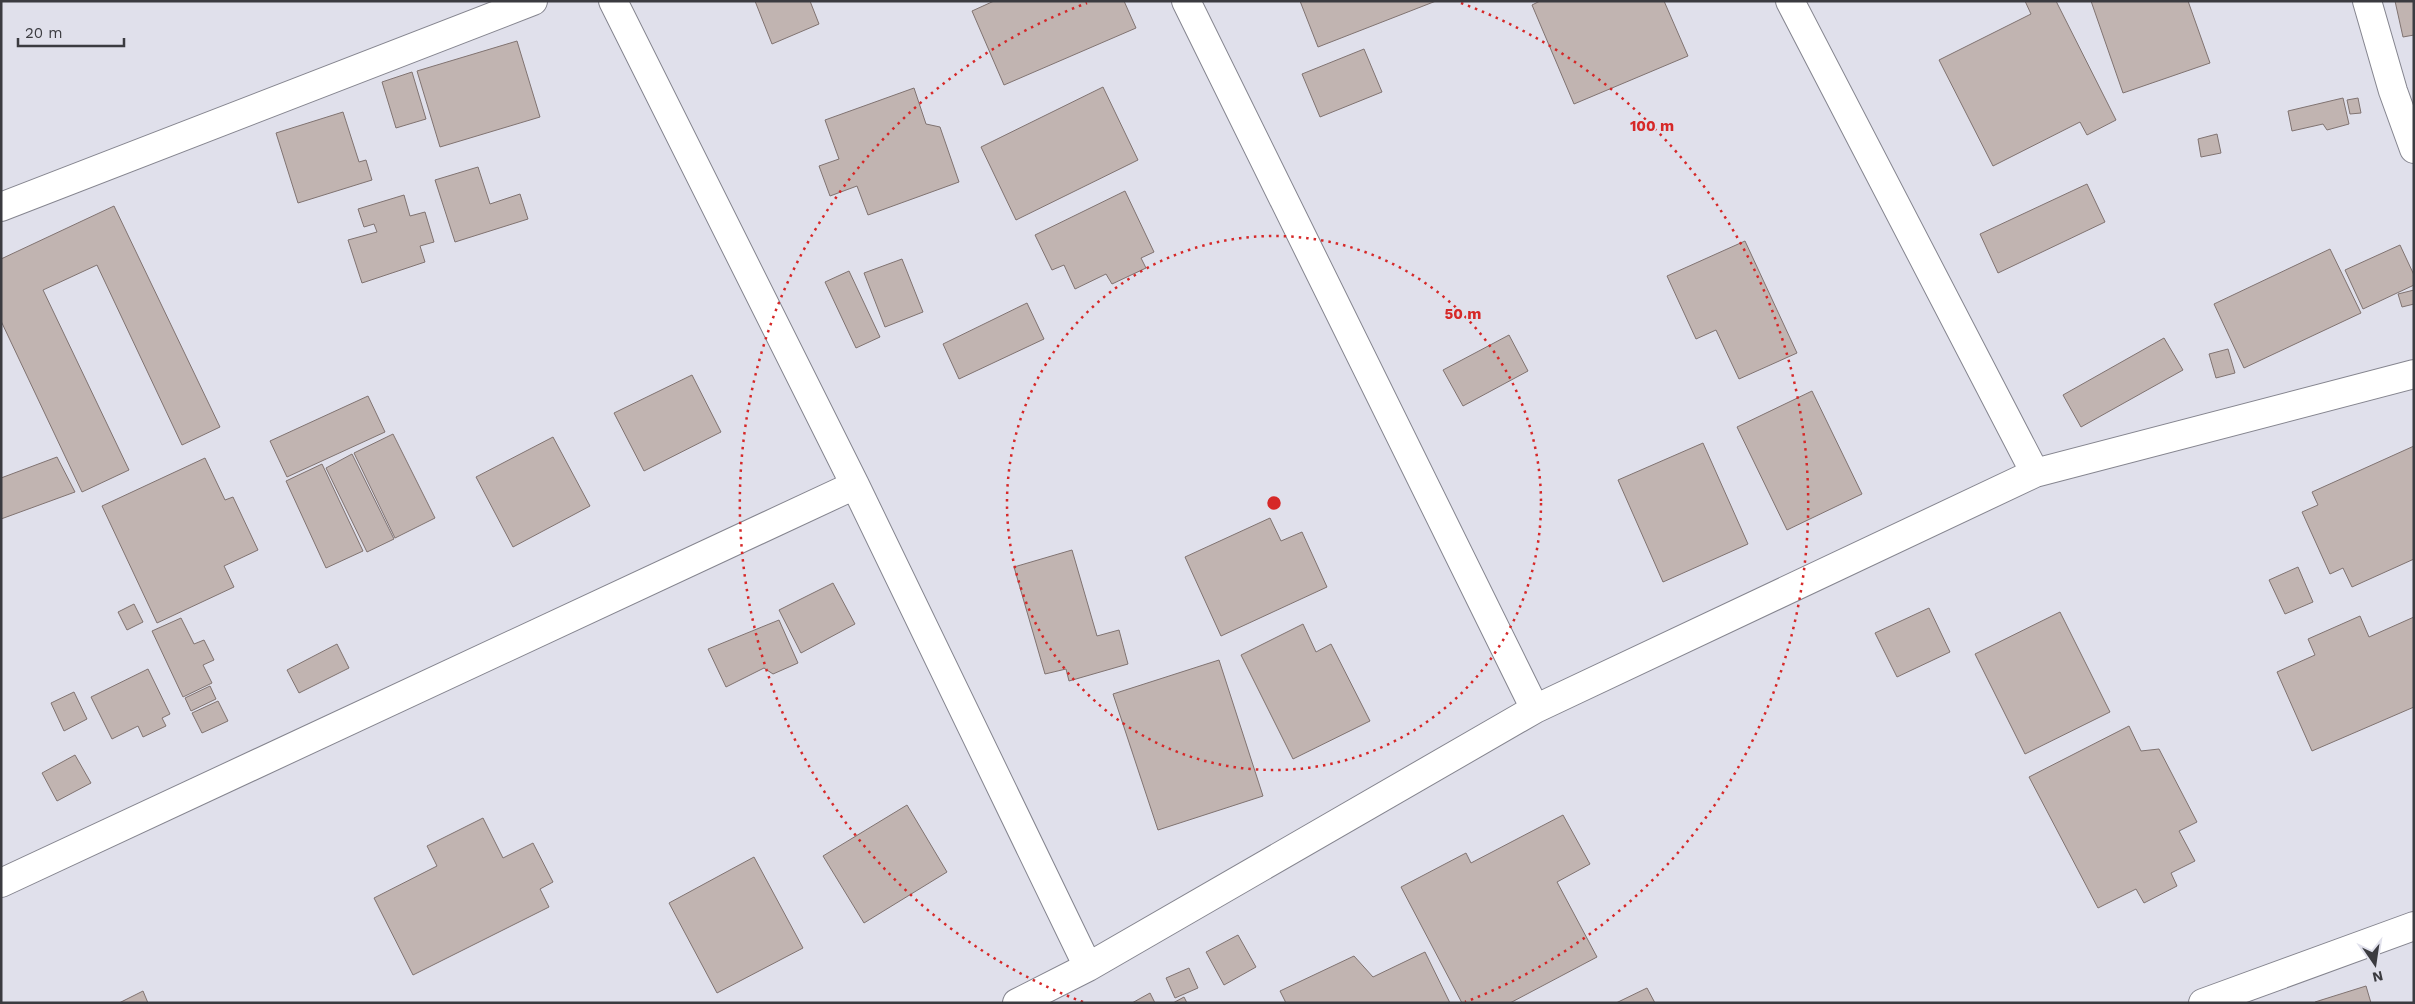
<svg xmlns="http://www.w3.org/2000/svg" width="2415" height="1004" viewBox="0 0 2415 1004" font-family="'Work Sans',sans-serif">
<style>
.building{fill:#c1b4b1;stroke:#807371}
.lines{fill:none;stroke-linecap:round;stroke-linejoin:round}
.minor-casing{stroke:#85858f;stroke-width:30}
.minor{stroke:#fff;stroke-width:28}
.ring{fill:none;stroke:#d62828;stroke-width:2.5;stroke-dasharray:2.5 5}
.centre{fill:#d62828;stroke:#e0e0eb;stroke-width:2.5}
.ring-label{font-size:15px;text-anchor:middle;font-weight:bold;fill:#d62828;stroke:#e0e0eb;stroke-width:4;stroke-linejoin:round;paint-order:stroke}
</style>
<rect width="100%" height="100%" fill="#e0e0eb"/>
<path class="building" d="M755,1H810L819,24L772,44Z
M994,1H1124L1136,28L1004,85L972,11Z
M1300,1H1436L1318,47Z
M1540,1H1664L1688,56L1574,104L1532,5Z
M2025,1H2056L2116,120L2087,135L2080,122L1993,166L1939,60L2031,14Z
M2091,1H2188L2210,63L2123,93Z
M2395,1H2414V35L2403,37Z
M517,41L540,117L440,147L417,71Z
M1364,49L1382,92L1320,117L1302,74Z
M412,72L426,119L396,128L382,82Z
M1103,87L1138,160L1016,220L981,147Z
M914,88L926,124L940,127L959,182L868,215L857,186L830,196L819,166L839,159L825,120Z
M2343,98L2349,124L2327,130L2323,124L2292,131L2288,111Z
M2358,98L2361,113L2350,114L2347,100Z
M343,112L359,162L366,160L372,180L298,203L276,133Z
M2217,134L2221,153L2201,157L2198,139Z
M478,167L490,204L520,194L528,219L455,242L435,180Z
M2087,184L2105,222L1998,273L1980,234Z
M1125,191L1154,252L1141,258L1146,268L1112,284L1106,274L1075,289L1064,265L1052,270L1035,235Z
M404,195L410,216L425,212L434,242L420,246L425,262L362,283L348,240L377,232L374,224L364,227L358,209Z
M114,206L220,427L182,445L97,265L43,290L129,470L82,492L1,321V259Z
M1745,241L1797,353L1739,379L1716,330L1696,339L1667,276Z
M2400,245L2414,275V285L2363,309L2345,270Z
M2330,249L2361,313L2244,368L2214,304Z
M902,259L923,312L885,327L864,273Z
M849,271L880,337L856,348L825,282Z
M2414,290V304L2402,307L2398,294Z
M1027,303L1044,339L959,379L943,344Z
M1509,335L1528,371L1463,406L1443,370Z
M2164,338L2183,370L2081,427L2063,395Z
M2228,349L2235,373L2216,378L2209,354Z
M692,375L721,432L644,471L614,413Z
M1812,391L1862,494L1787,530L1737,427Z
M368,396L385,432L287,477L270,441Z
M393,434L435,518L395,538L354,453Z
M553,437L590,506L513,547L476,477Z
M1703,443L1748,544L1663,582L1618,480Z
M2414,446V559L2352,587L2343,568L2330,574L2302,512L2318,505L2312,492Z
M352,454L394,539L367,552L326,468Z
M57,457L75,492L1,519V478Z
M205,458L225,500L233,497L258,550L224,566L234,587L157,623L102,506Z
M322,464L363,551L326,568L286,481Z
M1270,518L1281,541L1302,532L1327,587L1221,636L1185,557Z
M1072,550L1097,636L1119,630L1128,664L1069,681L1066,669L1045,674L1014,567Z
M2298,567L2313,602L2285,614L2269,580Z
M833,583L855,624L801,653L779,610Z
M134,604L143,622L127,630L118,612Z
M1929,608L1950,652L1897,677L1875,633Z
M2060,612L2110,712L2025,754L1975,654Z
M2360,616L2369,637L2414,617V707L2312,751L2277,672L2315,655L2308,639Z
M181,618L194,644L204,640L214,660L203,665L212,683L183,697L152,631Z
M779,620L798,663L773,674L764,668L726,687L708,649Z
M1303,624L1316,652L1331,644L1370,721L1293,759L1241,655Z
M337,644L349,668L299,693L287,670Z
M1219,660L1263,796L1158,830L1113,694Z
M148,669L170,714L162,718L166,726L143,737L138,726L112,739L91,697Z
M210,686L216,699L191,711L185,698Z
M74,692L87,719L64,731L51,703Z
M218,701L228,721L202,733L192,713Z
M2129,726L2141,751L2159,749L2197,822L2179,831L2195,861L2171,873L2177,886L2144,903L2136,889L2098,908L2029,777Z
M75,755L91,783L57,801L42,773Z
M907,805L947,872L864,923L823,856Z
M1563,815L1590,864L1557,882L1597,957L1510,1003H1462L1401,887L1466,853L1471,863Z
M483,818L503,858L533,843L553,882L540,889L549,907L413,975L374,898L437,866L427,846Z
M754,857L803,948L717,993L669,903Z
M1238,935L1256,967L1224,985L1206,952Z
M1425,952L1450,1003H1286L1280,991L1354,956L1373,977Z
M1189,968L1198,988L1175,998L1166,978Z
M2366,986L2371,1003H2316L2315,1002Z
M1647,988L1655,1003H1616Z
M143,991L148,1003H119Z
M1150,993L1155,1003H1132Z
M1184,997L1187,1003H1173Z"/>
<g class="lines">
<defs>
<path id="minor" d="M613,1L855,485L1088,967
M1186,1L1535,709
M1790,1L2035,473
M2367,1L2393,91L2414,149
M1,207L533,1
M1,883L855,485
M1017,1003L1088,967L1535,709L2035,473L2414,374
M2203,1003L2414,926"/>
</defs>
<use href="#minor" class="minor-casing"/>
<use href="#minor" class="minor"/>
</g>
<g class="ring">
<circle cx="1274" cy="503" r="267"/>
<path d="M1083 1002A534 534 0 0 1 1087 3M1461 3A534 534 0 0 1 1465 1002"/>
</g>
<circle cx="1274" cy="503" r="8" class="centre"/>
<g class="ring-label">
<text x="1652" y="131">100 m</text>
<text x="1463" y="319">50 m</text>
</g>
<rect width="2415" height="1004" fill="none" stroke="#3b3b40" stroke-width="5"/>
<g transform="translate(2375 964) rotate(167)" stroke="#e0e0eb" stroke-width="4" paint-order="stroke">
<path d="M0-4L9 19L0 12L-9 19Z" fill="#3b3b40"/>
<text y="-8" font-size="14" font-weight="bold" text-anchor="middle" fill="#3b3b40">N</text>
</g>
<path d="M18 38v8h106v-8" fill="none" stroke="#3b3b40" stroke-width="2.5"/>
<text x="25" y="38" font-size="15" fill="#3b3b40" stroke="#e0e0eb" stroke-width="4" paint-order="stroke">20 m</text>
</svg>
